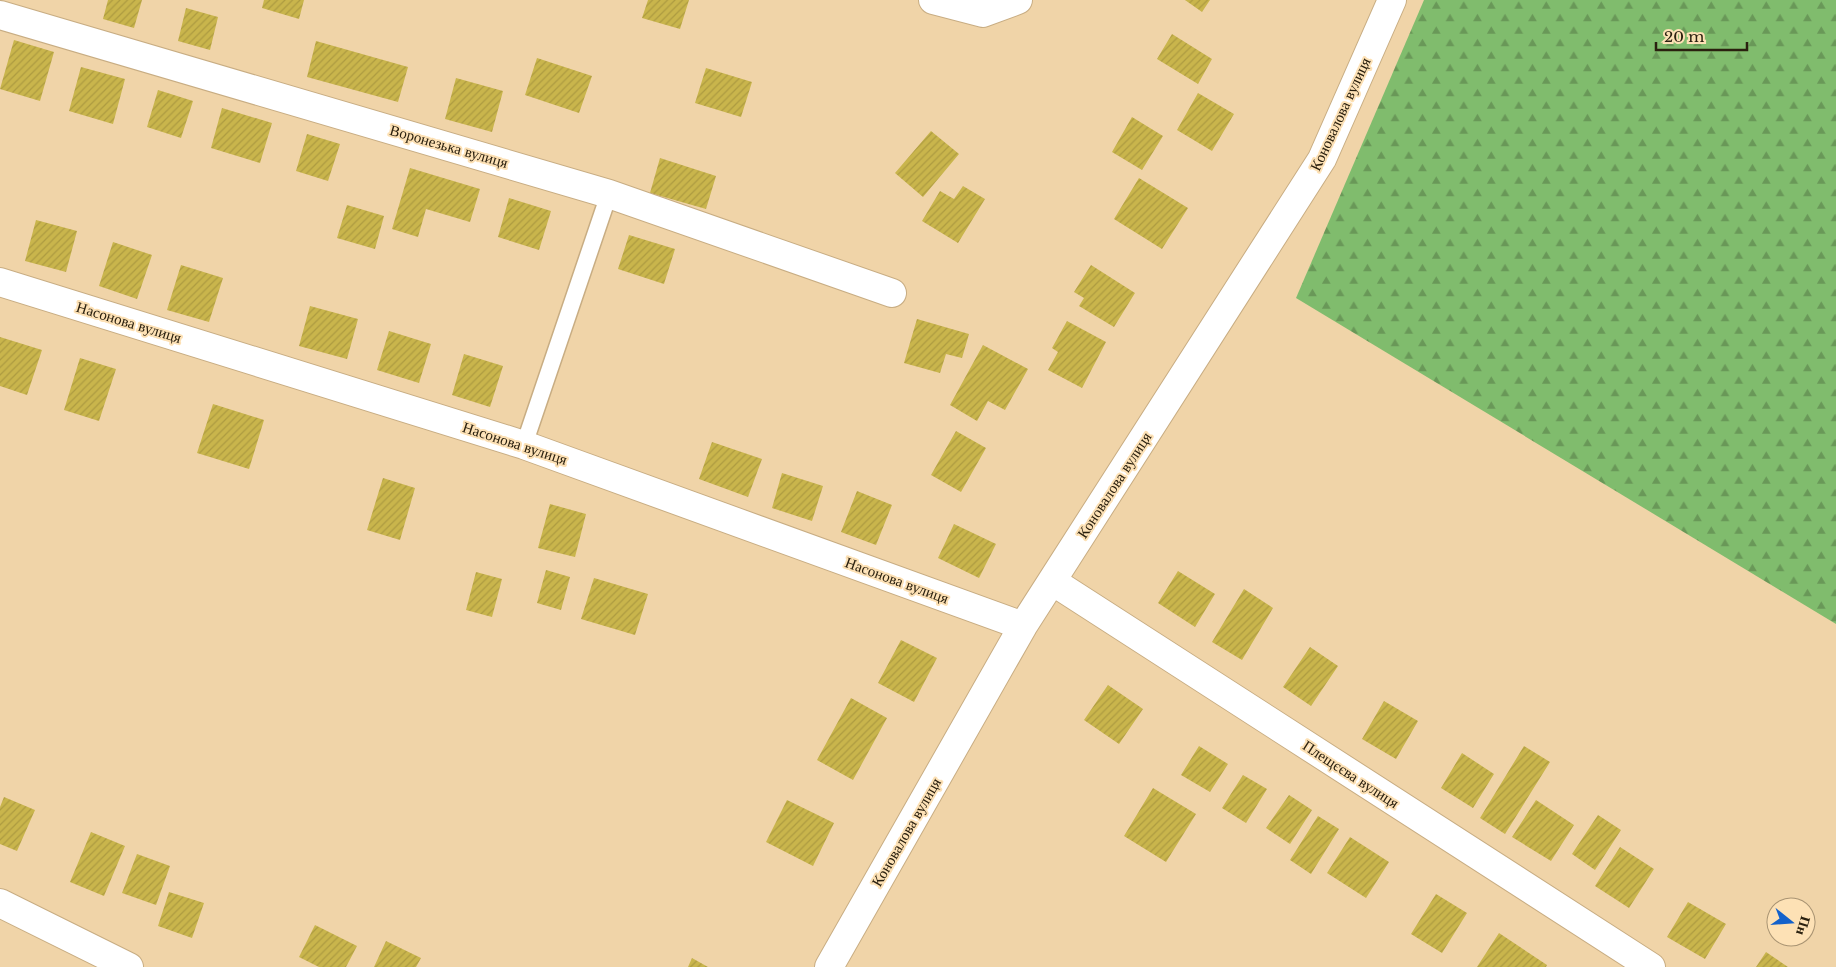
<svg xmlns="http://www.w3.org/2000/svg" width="1836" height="967" viewBox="0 0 1836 967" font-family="'Libre Baskerville',serif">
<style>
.forest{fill:url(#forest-firs)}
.building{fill:url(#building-hatch)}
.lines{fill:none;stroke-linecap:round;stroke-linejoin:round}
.service-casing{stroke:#c8ad83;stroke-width:19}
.minor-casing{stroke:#c8ad83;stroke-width:30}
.service{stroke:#fff;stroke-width:16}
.minor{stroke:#fff;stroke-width:28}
.labels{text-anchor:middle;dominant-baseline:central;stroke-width:4;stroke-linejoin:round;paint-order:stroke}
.street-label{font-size:15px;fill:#2a200f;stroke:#fde1b5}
</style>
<defs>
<pattern id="forest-firs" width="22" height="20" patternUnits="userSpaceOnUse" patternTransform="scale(1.25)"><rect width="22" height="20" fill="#80bc6d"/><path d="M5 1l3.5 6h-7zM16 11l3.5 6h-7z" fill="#699858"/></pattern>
<pattern id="building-hatch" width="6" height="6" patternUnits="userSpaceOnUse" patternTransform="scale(1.25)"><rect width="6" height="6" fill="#c9b54c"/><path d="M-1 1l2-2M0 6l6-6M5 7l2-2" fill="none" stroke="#ad9b41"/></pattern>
</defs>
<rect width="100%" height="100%" fill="#f0d4a8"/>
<path class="forest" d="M1424,0H1836V624L1296,298Z"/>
<path class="building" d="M108,0H142L134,28L103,19Z
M264,0H304L299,19L262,8Z
M648,0H689L680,29L642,18Z
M1185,0H1210L1202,12Z
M186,8L218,17L210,50L178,41Z
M1172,34L1212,59L1198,84L1157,59Z
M14,40L54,52L40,101L0,89Z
M316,41L408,67L398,102L307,77Z
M537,58L592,76L579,113L525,95Z
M81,67L125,79L113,124L69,111Z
M706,68L752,82L741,117L695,103Z
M456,78L503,91L492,132L445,119Z
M158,90L193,101L181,138L147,127Z
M1198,93L1234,114L1212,151L1177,130Z
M222,108L272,123L260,163L211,148Z
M1132,117L1163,136L1142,170L1112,152Z
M931,131L959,154L923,197L895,173Z
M307,134L340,144L328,181L296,171Z
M660,158L716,176L706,209L650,193Z
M410,168L480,189L470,222L426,209L418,237L392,229Z
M1139,178L1188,208L1162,249L1114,219Z
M963,186L985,199L958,243L922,221L940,191L954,199Z
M509,198L551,211L539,250L498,237Z
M347,205L384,216L375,249L337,238Z
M36,220L77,231L66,272L25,261Z
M629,235L675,249L664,284L618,269Z
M113,242L152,255L137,299L99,286Z
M181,265L223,278L209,322L167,310Z
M1091,265L1135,293L1114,327L1079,306L1084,298L1074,292Z
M310,306L358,319L347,359L299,346Z
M917,319L969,334L962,358L946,354L940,373L904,363Z
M1067,321L1106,342L1082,388L1048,370L1058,352L1052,348Z
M389,331L431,344L419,383L377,370Z
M0,337L42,350L27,395L0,386Z
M983,345L1028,369L1005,410L988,401L977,421L950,405Z
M464,354L503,366L490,407L452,395Z
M80,358L116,369L99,421L64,410Z
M213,404L264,420L249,469L197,453Z
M956,431L986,448L961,492L931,475Z
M712,442L762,459L748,497L699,479Z
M782,473L823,486L812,521L772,508Z
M383,478L415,488L400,540L367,530Z
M857,491L892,505L876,545L841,532Z
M550,504L586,514L575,557L538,548Z
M954,524L996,544L979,578L938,558Z
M546,570L570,577L561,610L537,603Z
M1178,571L1215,594L1195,627L1158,603Z
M476,572L502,579L492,617L466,610Z
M594,578L648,594L635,635L581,619Z
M1244,589L1273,608L1242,660L1212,642Z
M901,640L937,658L914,702L878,683Z
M1310,647L1338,666L1311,706L1283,687Z
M1108,685L1143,709L1119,744L1084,720Z
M851,698L887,718L853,780L817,760Z
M1384,701L1418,721L1396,759L1362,739Z
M1199,746L1228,764L1210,792L1181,775Z
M1524,746L1550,762L1505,834L1480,818Z
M1462,753L1494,774L1473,808L1441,788Z
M1243,775L1267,789L1246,823L1222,808Z
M1153,788L1196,814L1166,862L1124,836Z
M1289,795L1312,810L1290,844L1266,828Z
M4,797L35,810L17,851L0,844V807Z
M787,800L834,823L813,866L766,842Z
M1536,800L1574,825L1551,861L1512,837Z
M1598,815L1621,830L1595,870L1572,854Z
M1318,816L1339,829L1311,874L1290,860Z
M91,832L125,846L104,896L70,882Z
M1350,837L1389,862L1366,898L1327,873Z
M1620,847L1654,869L1629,908L1595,886Z
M137,854L170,866L156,905L122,893Z
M169,892L204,903L192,938L158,926Z
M1436,894L1467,913L1442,953L1411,934Z
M1688,902L1726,924L1705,959L1667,937Z
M315,925L357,946L346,967H319L299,957Z
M1499,933L1547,965L1546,967H1477Z
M386,941L421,958L416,967H374Z
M1766,952L1788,967H1756Z
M692,958L708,967H688Z"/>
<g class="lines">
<defs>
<path id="service" d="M524,445L609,194"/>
<path id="minor" d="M933,0L983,13L1018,0
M0,15L609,194L892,293
M0,282L524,445L1023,626
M1052,581L1651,967
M0,903L129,967
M829,967L1023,626L1322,159L1392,0"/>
</defs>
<use href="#service" class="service-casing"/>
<use href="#minor" class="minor-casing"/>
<use href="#service" class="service"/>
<use href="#minor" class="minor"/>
</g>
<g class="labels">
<g class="street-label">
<text transform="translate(1340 114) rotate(-65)">Коновалова вулиця</text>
<text transform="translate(449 146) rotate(16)">Воронезька вулиця</text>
<text transform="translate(129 322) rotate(17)">Насонова вулиця</text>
<text transform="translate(515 443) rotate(18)">Насонова вулиця</text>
<text transform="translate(1114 485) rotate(-57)">Коновалова вулиця</text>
<text transform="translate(897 580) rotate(20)">Насонова вулиця</text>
<text transform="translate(1351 774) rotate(33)">Плещєєва вулиця</text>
<text transform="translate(906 832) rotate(-60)">Коновалова вулиця</text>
</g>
</g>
<g transform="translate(1791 922) rotate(107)"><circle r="24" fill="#fde1b5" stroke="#a99473"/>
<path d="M0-4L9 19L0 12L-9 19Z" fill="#1361cb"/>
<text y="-8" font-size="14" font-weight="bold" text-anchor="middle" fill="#2a200f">Пн</text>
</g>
<path d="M1656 42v8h91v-8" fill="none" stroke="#2a200f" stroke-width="2.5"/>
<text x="1664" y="42" font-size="15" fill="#2a200f" stroke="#fde1b5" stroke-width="4" paint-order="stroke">20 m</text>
</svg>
